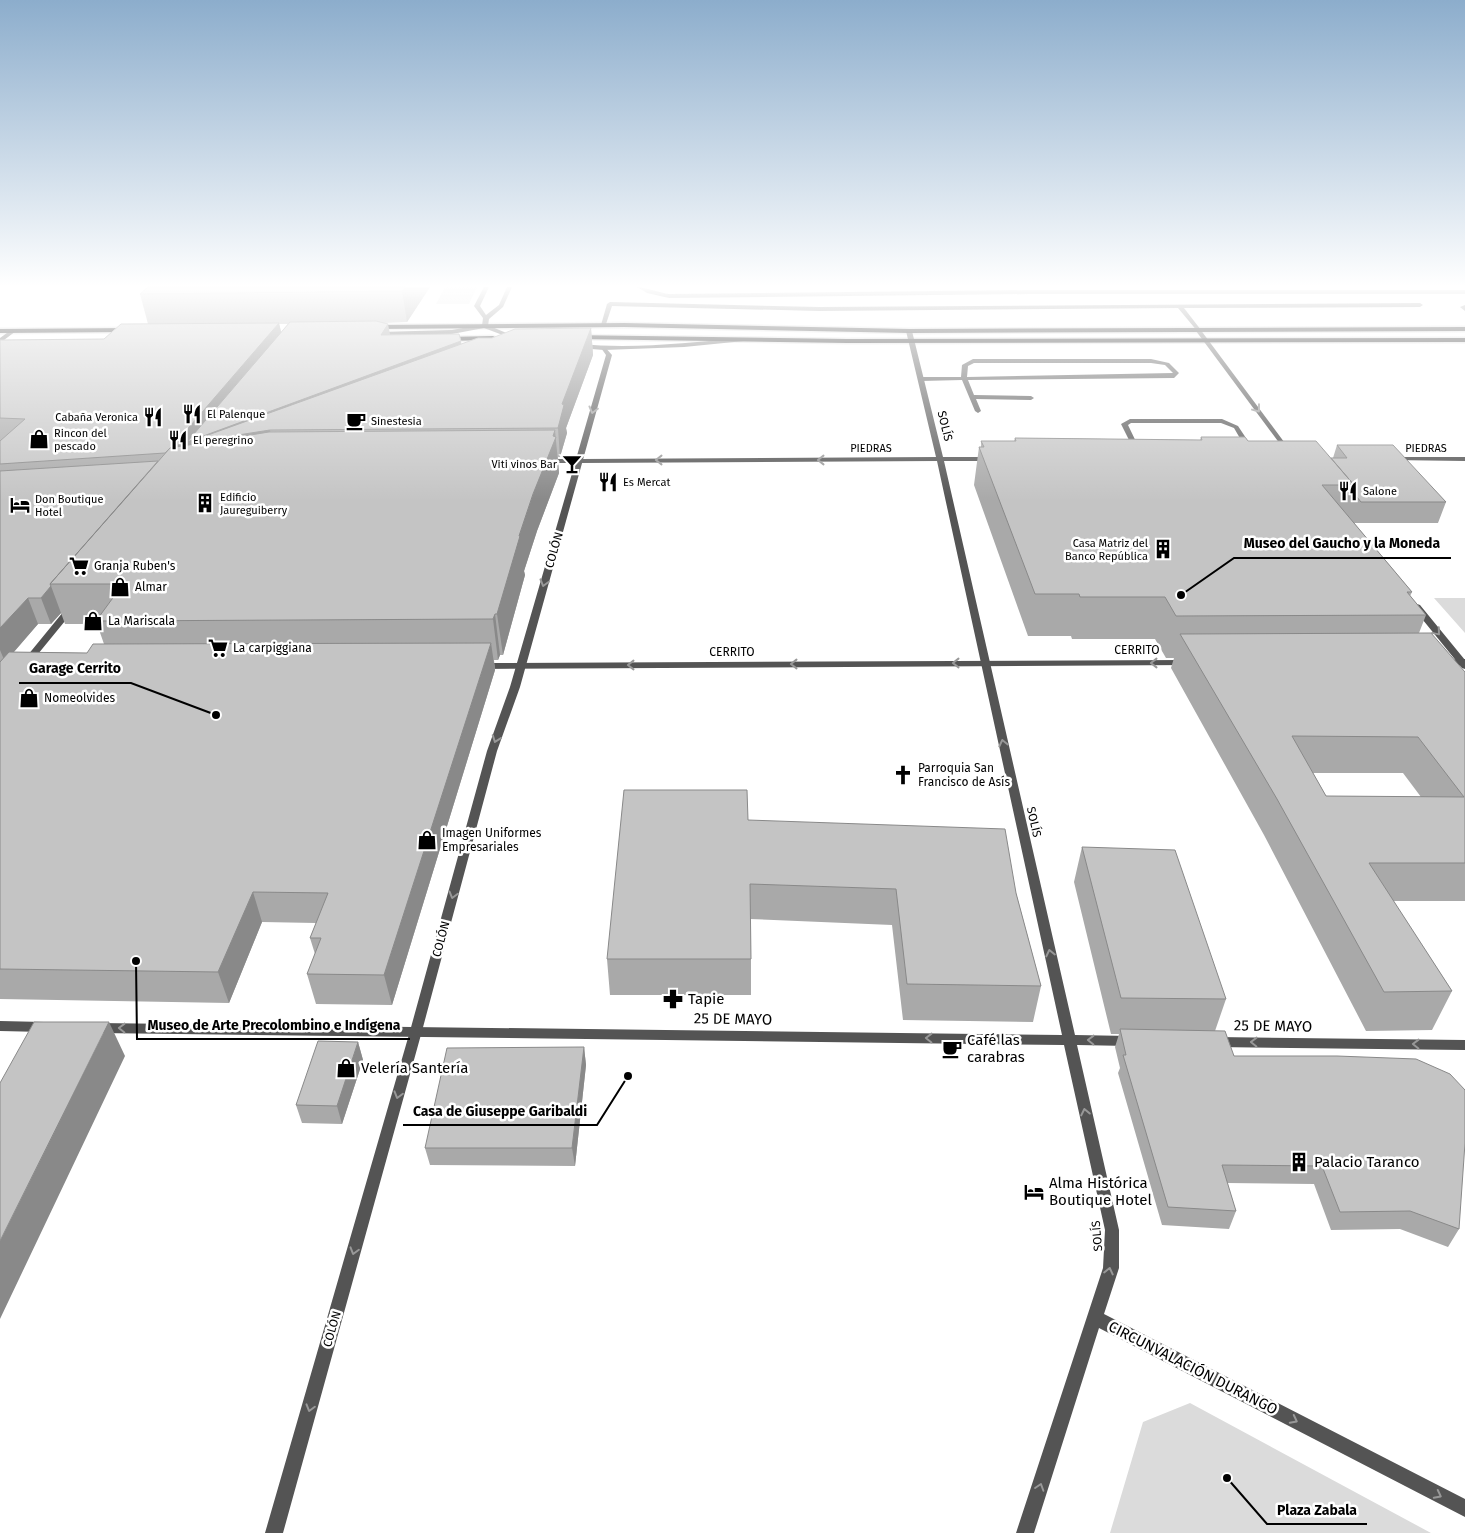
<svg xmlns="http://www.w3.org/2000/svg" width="1465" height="1533" viewBox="0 0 1465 1533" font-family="'Fira Sans',sans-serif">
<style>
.green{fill:#dbdbdb}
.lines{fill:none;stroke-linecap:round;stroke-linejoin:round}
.primary-casing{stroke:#dbdbdb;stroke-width:3}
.service{fill:#545454;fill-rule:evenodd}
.pedestrian{fill:#545454;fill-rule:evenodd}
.minor{fill:#545454;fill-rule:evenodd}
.tertiary{fill:#545454;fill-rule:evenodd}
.primary{fill:#000;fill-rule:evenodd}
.wall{fill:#a9a9a9;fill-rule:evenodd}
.shaded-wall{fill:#898989}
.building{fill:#c4c4c4;stroke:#898989;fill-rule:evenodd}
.oneway{stroke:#989898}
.labels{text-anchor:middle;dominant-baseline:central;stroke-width:5;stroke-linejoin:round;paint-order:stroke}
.far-poi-label{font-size:11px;fill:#000;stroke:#fff;text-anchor:start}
.far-street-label{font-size:11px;fill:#000;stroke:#fff}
.street-label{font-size:12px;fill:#000;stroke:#fff}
.poi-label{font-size:12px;fill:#000;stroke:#fff;text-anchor:start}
.near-poi-label{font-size:15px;fill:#000;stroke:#fff;text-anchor:start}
.near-street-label{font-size:15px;fill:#000;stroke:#fff}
.leader{fill:none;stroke:#000;stroke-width:2}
.callout-dot{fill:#000;stroke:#fff;stroke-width:2}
.callout-label{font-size:14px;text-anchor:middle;font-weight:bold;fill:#000;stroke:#fff;stroke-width:5;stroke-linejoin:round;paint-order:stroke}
</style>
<rect width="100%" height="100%" fill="#fff"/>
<path class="green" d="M445,287H477L469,304H436Z
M1434,598H1465V633Z
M1190,1403L1431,1533H1110L1143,1422Z"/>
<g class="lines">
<defs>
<path id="primary" d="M624,323L909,329L1465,327V331L909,333L624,327L373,329L369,327L373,325Z
M0,329L130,328L134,330L130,332L0,333Z
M572,335L847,339L1465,338V342L847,343L575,339L571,337Z
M493,336L497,338L496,340L445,341L441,339L445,337Z"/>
</defs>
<use href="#primary" class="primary-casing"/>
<path class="service" d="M484,287H489L480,306L486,315L499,305L507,287H512L503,307L489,319L488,326L485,328L482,326L483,318L474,306Z
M637,287C644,287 661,293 669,294L1029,290H1465V294H1029L669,298L647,293Z
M610,302L819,307L1420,303L1423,305L1420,307L1184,308L1201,330L1198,332L1178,308L819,311L612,306L606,324L601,325L607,304Z
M1465,305V311L1460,307Z
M973,359H1151L1169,363L1179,373L1174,378L968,380L974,395L1031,396L1034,398L1031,400L976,399L981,411L978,413L975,411L962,380L921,381L918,379L921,377H961L962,365ZM974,363H1151L1165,365L1173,373L967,377L968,366Z
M1222,419L1238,426L1248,441L1247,442L1236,445V443L1241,440L1234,428L1221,423H1131L1128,425L1140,450L1137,452L1134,450L1121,424L1130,419Z"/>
<path class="pedestrian" d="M604,346L612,355L520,687L497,751L422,1031L283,1533H265L410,1031L487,751L510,687L575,463H544L541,461L544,459H576L606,355L601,348Z
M71,605L74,606V610L29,665H23L22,663L23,661L68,606Z"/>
<path class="minor" d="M485,324L518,338L513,339L484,328L452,334L378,336L375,334L378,332L452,330Z
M909,329L912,331L943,457H992L995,459L992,461H944L1075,1035L1129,1036L1134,1037L1135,1041L1134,1045L1129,1046L1077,1045L1119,1230V1268L1104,1314L1465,1499V1517L1099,1328L1034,1533H1016L1103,1268L1105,1230L1064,1045L98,1033L94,1031L92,1028L94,1025L98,1023L1062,1035L937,461L580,463L577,461L580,459L936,457L906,331Z
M1196,329H1200L1290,450V452H1286L1196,331Z
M11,330L16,331L0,343V338Z
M742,338L745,340L744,341L684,347L604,350L579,348L576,346L579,344C633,349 688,343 742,338Z
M1394,457H1465V461L1392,460L1391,459Z
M1417,604L1420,605L1465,660V669L1462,668L1414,609V605Z
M0,1021L44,1022L48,1024L50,1027L48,1030L44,1032L0,1031Z
M1216,1037L1465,1040V1050L1216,1047L1211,1046L1210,1042L1211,1038Z"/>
<path class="tertiary" d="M1465,659V665L1444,666L1440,663L1444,660Z
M1187,660L1191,663L1190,665L481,669L477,666L481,663Z"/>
<use href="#primary" class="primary"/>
</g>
<path class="wall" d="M148,287H430L407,322L383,323L390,335L461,344L492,338L591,328L593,355L566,428L567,433L560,457H558L559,473L537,531L524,571L525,575L503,655H500L498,660H494L495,670L392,1005L316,1004L307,974L315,954L310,938L316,923L262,922L229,1003L0,999V340L104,339L148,324L140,294ZM279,324H288L281,332ZM61,613L65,624H97L104,644L87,653L14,652L38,624H51Z
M1201,437L1248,441L1331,458H1333L1337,445L1446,502L1438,523H1354L1412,592L1410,596L1426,615L1419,633L1465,672V901H1393L1452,991L1432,1030L1366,1031L1264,835L1171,668L1174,658H1166L1155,639H1072L1071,636H1028L974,485L979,447H981V441H1014L1015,438L1200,440ZM1313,773H1403L1421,797L1326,796Z
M748,820L1016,893L1041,986L1033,1022L903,1020L892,925L750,919L751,959V995H610L607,959Z
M1082,847L1226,999L1215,1031L1234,1056L1459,1229L1448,1247L1400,1229L1331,1230L1314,1184L1227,1183L1236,1211L1229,1229L1162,1225L1118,1073L1120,1068L1115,1047L1119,1034H1111L1074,882Z
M358,1042L363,1060L342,1124L302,1123L296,1105Z
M584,1047L586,1065L575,1166L430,1165L425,1148Z"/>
<path class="shaded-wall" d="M405,287H430L407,322L402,291Z
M279,323L284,344L461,341L464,363L270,430L277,460L167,452Z
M388,324L392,345L381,335Z
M591,328L593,355L566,428L567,433L560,457L558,428L562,404Z
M555,430L559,473L537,531L524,571L525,575L503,655L497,614L519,536Z
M51,586L61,613L51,624L41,598Z
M28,598L38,624L5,662L0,650V628Z
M495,614L500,655L498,660L493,619Z
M491,643L495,670L392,1005L384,975Z
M253,892L262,922L229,1003L218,972Z
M109,1022L125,1056L0,1319V1241Z
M358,1042L363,1060L342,1124L337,1106Z
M584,1047L586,1065L575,1166L572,1148Z"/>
<path class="building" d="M148,287H405L402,291L140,294Z
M376,321L388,324L381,335L459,334L461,341L187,442L290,322Z
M279,323L172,447L170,448L165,453L0,464V441L25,419L0,418V340L104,339L121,324Z
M591,328L562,404L564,405L558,428L270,430L193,442L208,435L478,338H492L515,329Z
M555,430L553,436L556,437L533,494L519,536H520L497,614H495L493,619L96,621L123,584H50L170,448L269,432Z
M1201,437H1245L1248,441H1316L1354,485H1322L1412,592H1407L1426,615L1176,616L1165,597H1080L1079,594H1035L979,447H984L981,441H1016L1015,438L1202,440Z
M1337,445H1393L1446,502H1361L1352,491L1354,485L1331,458H1347Z
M158,461L50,584L51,586L41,598H28L0,628V471Z
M1431,633L1465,672V863H1369L1452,991L1384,992L1277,799L1180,634ZM1292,736L1418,737L1464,797L1326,796Z
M491,643L384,975L307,974L321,938H310L328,893L253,892L218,972L0,969V662L9,652L87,653L93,644Z
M624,790H747L748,820L1005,829L1016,893L1041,986L907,984L896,889L750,884L751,959H607Z
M1082,847L1175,850L1226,999L1121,998Z
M34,1022H109L0,1241V1083Z
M1120,1029L1225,1031L1234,1056H1337L1416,1059L1450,1074L1465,1090V1143L1459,1229L1410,1211L1340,1212L1322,1166L1222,1165L1236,1211L1168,1207L1123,1055H1126Z
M318,1041L358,1042L337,1106L296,1105Z
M584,1047L572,1148H425L447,1048Z"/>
<defs><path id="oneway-chevron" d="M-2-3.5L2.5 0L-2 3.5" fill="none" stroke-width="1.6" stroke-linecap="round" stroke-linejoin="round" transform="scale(1.25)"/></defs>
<g class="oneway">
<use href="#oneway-chevron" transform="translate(1257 409) rotate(53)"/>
<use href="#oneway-chevron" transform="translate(593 410) rotate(105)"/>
<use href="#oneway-chevron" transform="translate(659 460) rotate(180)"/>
<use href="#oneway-chevron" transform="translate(821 460) rotate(180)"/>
<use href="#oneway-chevron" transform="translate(544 583) rotate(106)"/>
<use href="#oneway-chevron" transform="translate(1437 632) rotate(50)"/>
<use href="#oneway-chevron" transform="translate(956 663) rotate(180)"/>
<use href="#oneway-chevron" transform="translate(1154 663) rotate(180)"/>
<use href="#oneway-chevron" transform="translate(794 664) rotate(180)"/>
<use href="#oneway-chevron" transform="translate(631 665) rotate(180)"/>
<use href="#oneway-chevron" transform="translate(496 739) rotate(110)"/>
<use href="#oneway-chevron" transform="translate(1003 743) rotate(-103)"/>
<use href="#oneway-chevron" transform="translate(453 895) rotate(105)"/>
<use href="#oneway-chevron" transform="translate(1050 953) rotate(-103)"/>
<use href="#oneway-chevron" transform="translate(122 1028) rotate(-179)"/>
<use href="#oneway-chevron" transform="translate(929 1038) rotate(-179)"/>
<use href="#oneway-chevron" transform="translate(1091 1040) rotate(-179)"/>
<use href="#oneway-chevron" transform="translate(1254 1042) rotate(-179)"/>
<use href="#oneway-chevron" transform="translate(1416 1044) rotate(-179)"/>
<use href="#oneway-chevron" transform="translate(398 1095) rotate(106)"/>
<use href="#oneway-chevron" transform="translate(1085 1112) rotate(-102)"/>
<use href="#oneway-chevron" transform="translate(354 1251) rotate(106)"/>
<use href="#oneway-chevron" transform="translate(1109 1271) rotate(-77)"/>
<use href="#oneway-chevron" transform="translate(310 1408) rotate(106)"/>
<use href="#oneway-chevron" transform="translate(1294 1420) rotate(27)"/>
<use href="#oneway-chevron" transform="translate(1040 1487) rotate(-72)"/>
<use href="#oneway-chevron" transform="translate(1438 1495) rotate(27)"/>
</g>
<linearGradient id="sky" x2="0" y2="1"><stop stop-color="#8cadcc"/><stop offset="0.57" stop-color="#fff"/><stop offset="1" stop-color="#fff" stop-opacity="0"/></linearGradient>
<rect width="1465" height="501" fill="url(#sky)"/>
<defs>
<symbol id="restaurant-bare" viewBox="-9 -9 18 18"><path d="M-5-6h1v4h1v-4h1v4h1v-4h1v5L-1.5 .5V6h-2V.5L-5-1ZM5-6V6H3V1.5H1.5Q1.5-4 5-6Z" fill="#000" stroke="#fff" stroke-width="2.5" paint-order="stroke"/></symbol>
<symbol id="cafe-bare" viewBox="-9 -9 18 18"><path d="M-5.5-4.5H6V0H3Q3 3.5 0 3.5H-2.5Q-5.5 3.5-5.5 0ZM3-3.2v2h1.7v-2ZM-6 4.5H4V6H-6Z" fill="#000" stroke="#fff" stroke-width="2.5" paint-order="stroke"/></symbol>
<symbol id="shop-bare" viewBox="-9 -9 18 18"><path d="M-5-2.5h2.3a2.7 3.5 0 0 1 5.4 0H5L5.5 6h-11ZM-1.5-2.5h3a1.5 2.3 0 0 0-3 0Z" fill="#000" stroke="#fff" stroke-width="2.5" paint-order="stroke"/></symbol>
<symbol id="bar-bare" viewBox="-9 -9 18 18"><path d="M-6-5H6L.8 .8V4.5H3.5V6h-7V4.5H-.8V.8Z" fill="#000" stroke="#fff" stroke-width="2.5" paint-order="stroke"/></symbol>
<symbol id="building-bare" viewBox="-9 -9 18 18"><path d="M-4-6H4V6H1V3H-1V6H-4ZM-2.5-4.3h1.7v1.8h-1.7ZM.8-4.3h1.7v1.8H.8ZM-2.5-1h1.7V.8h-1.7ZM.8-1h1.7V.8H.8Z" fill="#000" stroke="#fff" stroke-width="2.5" paint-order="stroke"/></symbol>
<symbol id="hotel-bare" viewBox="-9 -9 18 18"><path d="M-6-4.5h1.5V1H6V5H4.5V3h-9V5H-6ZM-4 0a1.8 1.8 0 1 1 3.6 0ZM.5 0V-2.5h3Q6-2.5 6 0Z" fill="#000" stroke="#fff" stroke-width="2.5" paint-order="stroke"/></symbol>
<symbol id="supermarket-bare" viewBox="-9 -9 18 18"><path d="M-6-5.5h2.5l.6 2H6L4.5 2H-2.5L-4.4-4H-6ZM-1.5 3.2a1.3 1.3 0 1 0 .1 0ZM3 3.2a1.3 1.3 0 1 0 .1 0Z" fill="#000" stroke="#fff" stroke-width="2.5" paint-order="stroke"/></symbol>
<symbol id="church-bare" viewBox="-9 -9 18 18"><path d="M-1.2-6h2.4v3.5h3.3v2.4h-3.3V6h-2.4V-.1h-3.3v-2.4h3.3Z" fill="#000" stroke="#fff" stroke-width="2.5" paint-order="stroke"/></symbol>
<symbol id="pharmacy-bare" viewBox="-9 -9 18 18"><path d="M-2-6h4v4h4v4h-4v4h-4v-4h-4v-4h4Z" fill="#000" stroke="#fff" stroke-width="2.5" paint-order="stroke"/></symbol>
</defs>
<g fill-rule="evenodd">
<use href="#restaurant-bare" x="178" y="400" width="28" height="28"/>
<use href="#restaurant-bare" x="139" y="403" width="28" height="28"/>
<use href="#cafe-bare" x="342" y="407" width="28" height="28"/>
<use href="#shop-bare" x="25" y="425" width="28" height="28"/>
<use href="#restaurant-bare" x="164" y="426" width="28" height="28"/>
<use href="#bar-bare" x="558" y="450" width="28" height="28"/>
<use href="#restaurant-bare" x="594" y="468" width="28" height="28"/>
<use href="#restaurant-bare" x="1334" y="477" width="28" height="28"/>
<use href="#building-bare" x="191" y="489" width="28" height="28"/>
<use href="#hotel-bare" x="6" y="491" width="28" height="28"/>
<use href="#building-bare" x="1149" y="535" width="28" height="28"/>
<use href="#supermarket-bare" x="65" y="552" width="28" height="28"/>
<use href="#shop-bare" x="106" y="573" width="28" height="28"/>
<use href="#shop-bare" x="79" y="607" width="28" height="28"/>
<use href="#supermarket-bare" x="204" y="634" width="28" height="28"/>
<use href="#shop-bare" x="15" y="684" width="28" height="28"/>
<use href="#church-bare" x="889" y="761" width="28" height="28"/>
<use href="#shop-bare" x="413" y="826" width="28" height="28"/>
<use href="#pharmacy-bare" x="659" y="985" width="28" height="28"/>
<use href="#cafe-bare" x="938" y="1035" width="28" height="28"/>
<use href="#shop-bare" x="332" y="1054" width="28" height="28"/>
<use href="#building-bare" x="1285" y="1148" width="28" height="28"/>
<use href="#hotel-bare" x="1020" y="1178" width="28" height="28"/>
</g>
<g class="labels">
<g class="far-poi-label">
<text x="207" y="414">El Palenque</text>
<text x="138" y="417" text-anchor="end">Cabaña Veronica</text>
<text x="371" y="421">Sinestesia</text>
<text x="54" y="433">Rincon del<tspan x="54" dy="13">pescado</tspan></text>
<text x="193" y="440">El peregrino</text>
<text x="557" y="464" text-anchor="end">Viti vinos Bar</text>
<text x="623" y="482">Es Mercat</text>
<text x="1363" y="491">Salone</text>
<text x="220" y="497">Edificio<tspan x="220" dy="13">Jaureguiberry</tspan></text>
<text x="35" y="499">Don Boutique<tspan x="35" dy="13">Hotel</tspan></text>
<text x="1148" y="543" text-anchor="end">Casa Matriz del<tspan x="1148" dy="13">Banco República</tspan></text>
</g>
<g class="far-street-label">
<text x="871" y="448">PIEDRAS</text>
<text x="1426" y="448">PIEDRAS</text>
</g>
<g class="street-label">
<text transform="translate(945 426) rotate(76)">SOLÍS</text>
<text transform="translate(554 550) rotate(-74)">COLÓN</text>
<text x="1137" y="650">CERRITO</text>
<text x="732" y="652">CERRITO</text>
<text transform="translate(1034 822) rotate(77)">SOLÍS</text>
<text transform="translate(441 939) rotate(-75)">COLÓN</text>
<text transform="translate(1097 1236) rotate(-95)">SOLÍS</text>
<text transform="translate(332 1329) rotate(-74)">COLÓN</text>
</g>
<g class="poi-label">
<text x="94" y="566">Granja Ruben's</text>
<text x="135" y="587">Almar</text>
<text x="108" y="621">La Mariscala</text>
<text x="233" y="648">La carpiggiana</text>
<text x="44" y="698">Nomeolvides</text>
<text x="918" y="768">Parroquia San<tspan x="918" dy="14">Francisco de Asís</tspan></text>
<text x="442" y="833">Imagen Uniformes<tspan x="442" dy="14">Empresariales</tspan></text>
</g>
<g class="near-poi-label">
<text x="688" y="999">Tapie</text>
<text x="967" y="1040">Café las<tspan x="967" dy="17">carabras</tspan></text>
<text x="361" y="1068">Velería Santería</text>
<text x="1314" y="1162">Palacio Taranco</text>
<text x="1049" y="1183">Alma Histórica<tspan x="1049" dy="17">Boutique Hotel</tspan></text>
</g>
<g class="near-street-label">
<text transform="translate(733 1019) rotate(1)">25 DE MAYO</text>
<text transform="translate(1273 1026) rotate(1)">25 DE MAYO</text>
<text transform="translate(1193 1368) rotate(27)">CIRCUNVALACIÓN DURANGO</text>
</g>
</g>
<path class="leader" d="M1181 595L1234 558H1451M216 715L131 683H19M136 961L137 1039H410M628 1076L597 1125H403M1227 1478L1267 1524H1367"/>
<g class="callout-dot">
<circle cx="1181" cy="595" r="5"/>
<circle cx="216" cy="715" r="5"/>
<circle cx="136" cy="961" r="5"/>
<circle cx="628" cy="1076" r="5"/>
<circle cx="1227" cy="1478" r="5"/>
</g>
<g class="callout-label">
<text x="1342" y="548">Museo del Gaucho y la Moneda</text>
<text x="75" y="673">Garage Cerrito</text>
<text x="274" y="1030">Museo de Arte Precolombino e Indígena</text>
<text x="500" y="1116">Casa de Giuseppe Garibaldi</text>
<text x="1317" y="1515">Plaza Zabala</text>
</g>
</svg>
